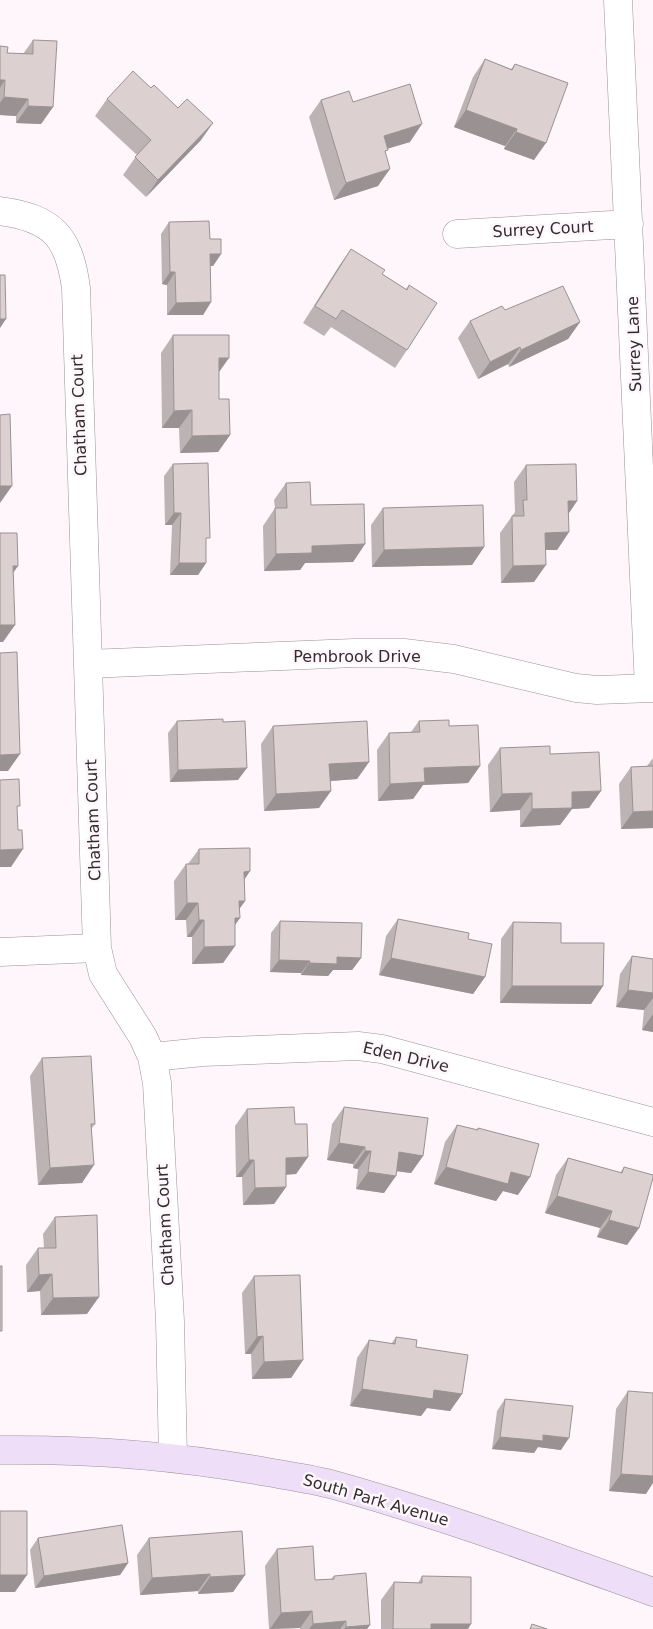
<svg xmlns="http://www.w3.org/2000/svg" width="653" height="1629" viewBox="0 0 653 1629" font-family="'DejaVu Sans',sans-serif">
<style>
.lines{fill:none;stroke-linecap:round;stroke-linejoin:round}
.street-casing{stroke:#9a9196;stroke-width:29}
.secondary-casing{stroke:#9a9196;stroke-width:29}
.street{stroke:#fff;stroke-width:28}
.secondary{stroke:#eedef8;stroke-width:28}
.wall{fill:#bdb3b4}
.shaded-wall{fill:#9a9292}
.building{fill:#dcd0d1;stroke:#9a9292}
.labels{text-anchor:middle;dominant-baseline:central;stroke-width:5;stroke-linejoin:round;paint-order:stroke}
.street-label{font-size:16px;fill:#312d2f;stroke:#fef6fa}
</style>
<rect width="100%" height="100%" fill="#fef6fa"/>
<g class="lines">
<defs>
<path id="street" d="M618,0L649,688
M0,211C52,218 69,236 76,288L97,948L103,974L143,1037L152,1057L157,1083L170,1321L173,1458
M457,234L629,224
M88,664L354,653H404L454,659L576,688L597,690L653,688
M0,952L97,948
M152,1057L203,1052L358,1046L382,1049L653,1122"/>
<path id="secondary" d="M0,1450C90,1449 179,1456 267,1472C289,1476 312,1479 334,1485C442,1515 547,1554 653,1592"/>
</defs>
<use href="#street" class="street-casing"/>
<use href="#secondary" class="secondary-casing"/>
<use href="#street" class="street"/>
<use href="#secondary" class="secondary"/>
</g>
<path class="wall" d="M33,40L53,107L41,124L16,123V116L0,115V46L7,53L23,54Z
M485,59L511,69L515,64L534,160L504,149L505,146L454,127L473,77Z
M107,99L201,140L146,197L123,175L137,155L95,116Z
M321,100L353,102L410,142L387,149L385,153L378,186L334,200L309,117Z
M169,222L210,239L221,254L213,266H210L211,302L203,315H167V285L162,284L161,234Z
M351,249L382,274L406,289L409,285L407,350L395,368L331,327L324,336L303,323L339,266Z
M505,310L580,322L568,339L509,367L508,364L478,379L458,338L470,321Z
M173,335L219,373V399L230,435L218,452L180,453L179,428H162L161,353Z
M173,464L206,543V563L198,575H170L172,525H165L164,476Z
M526,465L577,501L568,514L569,532L557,550H546L534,582L501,583L500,533L515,512L514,482Z
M286,483L311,505L365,544L353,562L305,563L300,570L264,571L263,526L275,508L274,500Z
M383,508L484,547L472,565L372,567L371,525Z
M177,721L223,722L238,780L170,782L168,733Z
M419,721L449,726L480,766L468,783L423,785L413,799L378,801L377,750L389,733L411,732Z
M273,726L369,762L357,779L330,781L319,808L264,811L261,744Z
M500,748L550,754L589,808L572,809L560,825L520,827V810L490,812L488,765Z
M653,758V828L621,829L619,784L631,767L647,766Z
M199,849L250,871L244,880L245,901L239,909L235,924V946L223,963L192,964V937H187L186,920H175L174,881L186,864H188Z
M398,919L468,939L485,977L473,994L379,975L386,936Z
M280,921L361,958L352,970H333L328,976L301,975V973L270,972L271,933Z
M513,922L561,943L603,986L591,1004L500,1003L501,939Z
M632,956L653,959V1032L642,1030L644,1010L616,1007L620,974Z
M42,1058L95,1124L92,1128L82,1183L38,1185L30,1076Z
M344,1107L423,1156L411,1173L396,1171L384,1193L356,1189L358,1169L353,1168V1164L327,1160L332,1124Z
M247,1109L295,1124L308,1157L296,1174L286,1175V1187L274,1204L243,1205L242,1177H236L235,1126Z
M457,1125L477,1130L478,1128L518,1195L503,1191L496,1201L434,1184L445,1142Z
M568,1158L620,1173L624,1167L639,1228L627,1245L597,1237L600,1228L545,1213L556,1175Z
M55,1217L87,1314L41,1315L40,1291L27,1292L26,1265L38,1248H44L43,1234Z
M254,1276L303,1360L291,1378L252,1379L251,1354H245L242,1293Z
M396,1337L416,1347L462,1394L450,1411L427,1408L421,1416L350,1406L357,1358L369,1340L391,1344Z
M628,1391L646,1494L609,1491L616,1409Z
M505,1399L561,1450L538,1447L534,1453L492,1449L497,1411Z
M38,1538L128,1563L120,1575L35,1588L30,1550Z
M149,1538L245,1575L233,1592L198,1594V1591L140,1595L137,1555Z
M277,1549L315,1580L331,1579L334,1576L370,1625L367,1629H300V1628L269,1629L265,1566Z
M422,1576L468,1629H381V1600L394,1582L418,1583Z"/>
<path class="shaded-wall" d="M0,80H5L0,88Z
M4,97L28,99L16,116L0,115V103Z
M28,106L53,107L41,124L16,123Z
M466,110L517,129L505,146L454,127Z
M213,123L201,140L146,197L158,180Z
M422,124L410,142L372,153L384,136Z
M516,132L546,143L534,160L504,149Z
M390,169L378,186L334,200L346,183Z
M210,254H221L213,266H201Z
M170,272H175L167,285L162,284Z
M211,302L203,315H167L176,303Z
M0,319H6L0,328Z
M580,322L568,339L509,367L521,350Z
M520,347L508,364L478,379L490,362Z
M219,358H229L217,375Z
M192,410L179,428H162L174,411Z
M230,435L218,452L180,453L192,436Z
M0,486H12L0,503Z
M568,501H577L565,519Z
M174,513H181L172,525H165Z
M569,532L557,550H533L545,533Z
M365,544L353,562L305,563L300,570L264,571L276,554L312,546Z
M484,547L472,565L372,567L384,550Z
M179,563H206L198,575H170Z
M546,565L534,582L501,583L513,566Z
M13,566H18L6,583Z
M0,625H15L3,642H0Z
M20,754L8,771H0V755Z
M369,762L357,779L317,782L329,764Z
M480,766L468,783L423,785L413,799L378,801L390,784L424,768Z
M247,768L238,780L170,782L178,770Z
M331,791L319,808L264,811L276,794Z
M601,791L589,808L572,809L560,825L520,827L532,809L572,792Z
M532,793L520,810L490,812L502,794Z
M653,811V828L621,829L633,812Z
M23,849L11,867H0V850Z
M250,871L238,889L244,872Z
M239,901H245L233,918Z
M187,903H198L186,920H175Z
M235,918H240L228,935Z
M199,920H204L192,937H187Z
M235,946L223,963L192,964L204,947Z
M337,957L361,958L352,970H333L328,976L301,975L309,963Z
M391,958L485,977L473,994L379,975Z
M279,960L310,961L301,973L270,972Z
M512,986H603L591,1004L500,1003Z
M628,990L653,993V998L644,1010L616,1007Z
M653,1014V1032L642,1030Z
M339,1143L365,1147L353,1164L327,1160Z
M365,1151H371L358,1169L353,1168Z
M399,1152L423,1156L411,1173L387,1170Z
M308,1157L296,1174L274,1175L286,1158Z
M249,1160H254L242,1177H236Z
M94,1165L82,1183L38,1185L50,1168Z
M446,1167L511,1172L530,1177L518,1195L503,1191L496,1201L434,1184Z
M368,1172L396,1176L384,1193L356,1189Z
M286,1187L274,1204L243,1205L255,1188Z
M557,1196L612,1211L600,1228L545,1213Z
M609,1220L639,1228L627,1245L597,1237Z
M52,1274L40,1291L27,1292L39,1275Z
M99,1297L87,1314L41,1315L53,1298Z
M263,1336L251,1354H245L257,1337Z
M303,1360L291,1378L252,1379L264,1362Z
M362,1389L434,1390L462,1394L450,1411L427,1408L421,1416L350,1406Z
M543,1435L569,1438L561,1450L538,1447L534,1453L492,1449L500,1437Z
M621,1474L653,1476V1483L646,1494L609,1491Z
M128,1563L120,1575L35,1588L44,1576Z
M210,1574L198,1591L140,1595L152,1578Z
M0,1575H27L15,1592H0Z
M245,1575L233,1592L198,1594L210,1577Z
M312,1611L300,1628L270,1629L281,1613Z
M346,1621L340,1629H309L313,1624Z
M431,1624H471L468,1629H427Z
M370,1625L367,1629H344L346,1627Z"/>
<path class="building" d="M33,40L57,41L53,107L28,106V99L4,97L5,80H0V46L8,47L7,53L33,54Z
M485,59L512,70L515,64L568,83L546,143L516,132L517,129L466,110Z
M133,71L151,88L154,85L178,108L187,99L213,123L158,180L135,157L151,140L107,99Z
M410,84L422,124L384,136L388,150L385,151L390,169L346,183L321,100L349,91L353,102Z
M209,221L210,239H221V254H210L211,302L176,303L175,272H170L169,222Z
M351,249L385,270L382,274L407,290L409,285L437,303L407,350L342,310L336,319L315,306Z
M0,275H5L6,319H0Z
M563,286L580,322L521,350L520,347L490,362L470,321L502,306L505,310Z
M173,335H229V358H219V399H229L230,435L192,436V410L174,411Z
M10,414L12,486H0V415Z
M208,463L210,538H206V563H179L181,513H174L173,464Z
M576,464L577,501H568L569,532L545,533L546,565L513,566L512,516H524L523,500H527L526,465Z
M310,482L311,505L364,504L365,544L312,546V553L276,554L275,508H287L286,483Z
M483,505L484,547L384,550L383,508Z
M0,533H17L18,566H13L15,625H0Z
M17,652L20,754L0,755V653Z
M223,719V722L245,721L247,768L178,770L177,721Z
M449,720V726L478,725L480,766L424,768L425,782L390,784L389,733L420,732L419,721Z
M367,721L369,762L329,764L331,791L276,794L273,726Z
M550,746V754L599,752L601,791L572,792V808L532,809V793L502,794L500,748Z
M653,766V811L633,812L631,767Z
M19,779L20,806H17L18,830H22L23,849L0,850V780Z
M250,848V871L244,872L245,901H239L240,918H235V946L204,947V920H199L198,903H187L186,864H199V849Z
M398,919L469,933L468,939L492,944L485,977L391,958Z
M280,921L362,923L361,958L337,957V964L309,963L310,961L279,960Z
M513,922L561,923V943H604L603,986H512Z
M632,956L653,959V993L628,990Z
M91,1056L95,1124H91L94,1165L50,1168L42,1058Z
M294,1107L295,1124H307L308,1157L286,1158V1187L255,1188L254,1160H249L247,1109Z
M344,1107L428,1118L423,1156L399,1152L396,1176L368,1172L371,1151H365V1147L339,1143Z
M457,1125L478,1130V1128L539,1144L530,1177L511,1172L508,1184L446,1167Z
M568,1158L622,1173L624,1167L653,1175V1178L639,1228L609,1220L612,1211L557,1196Z
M97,1215L99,1297L53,1298L52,1274L39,1275L38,1248H56L55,1217Z
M0,1266H2V1331H0Z
M300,1275L303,1360L264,1362L263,1336L257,1337L254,1276Z
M396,1337L417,1340L416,1347L468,1355L462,1394L434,1390L433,1399L362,1389L369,1340L395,1344Z
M628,1391L653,1393V1476L621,1474Z
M505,1399L573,1406L569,1438L543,1435V1441L500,1437Z
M0,1511H27V1575H0Z
M122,1525L128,1563L44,1576L38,1538Z
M242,1531L245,1575L210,1577V1574L152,1578L149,1538Z
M313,1546L315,1580L334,1579V1576L366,1573L370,1625L346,1627V1621L313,1624L312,1611L281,1613L277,1549Z
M422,1576L471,1577V1624H431V1629H393L394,1582L422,1583Z
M532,1624L547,1629H530Z"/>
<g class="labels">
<g class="street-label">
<text transform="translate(543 229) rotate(-3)">Surrey Court</text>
<text transform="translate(634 344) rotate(-92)">Surrey Lane</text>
<text transform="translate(79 415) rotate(-92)">Chatham Court</text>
<text x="357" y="656">Pembrook Drive</text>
<text transform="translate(93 820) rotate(-92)">Chatham Court</text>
<text transform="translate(406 1057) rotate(13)">Eden Drive</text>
<text transform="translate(165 1225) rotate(-93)">Chatham Court</text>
<text transform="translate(376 1500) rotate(16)">South Park Avenue</text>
</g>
</g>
</svg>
